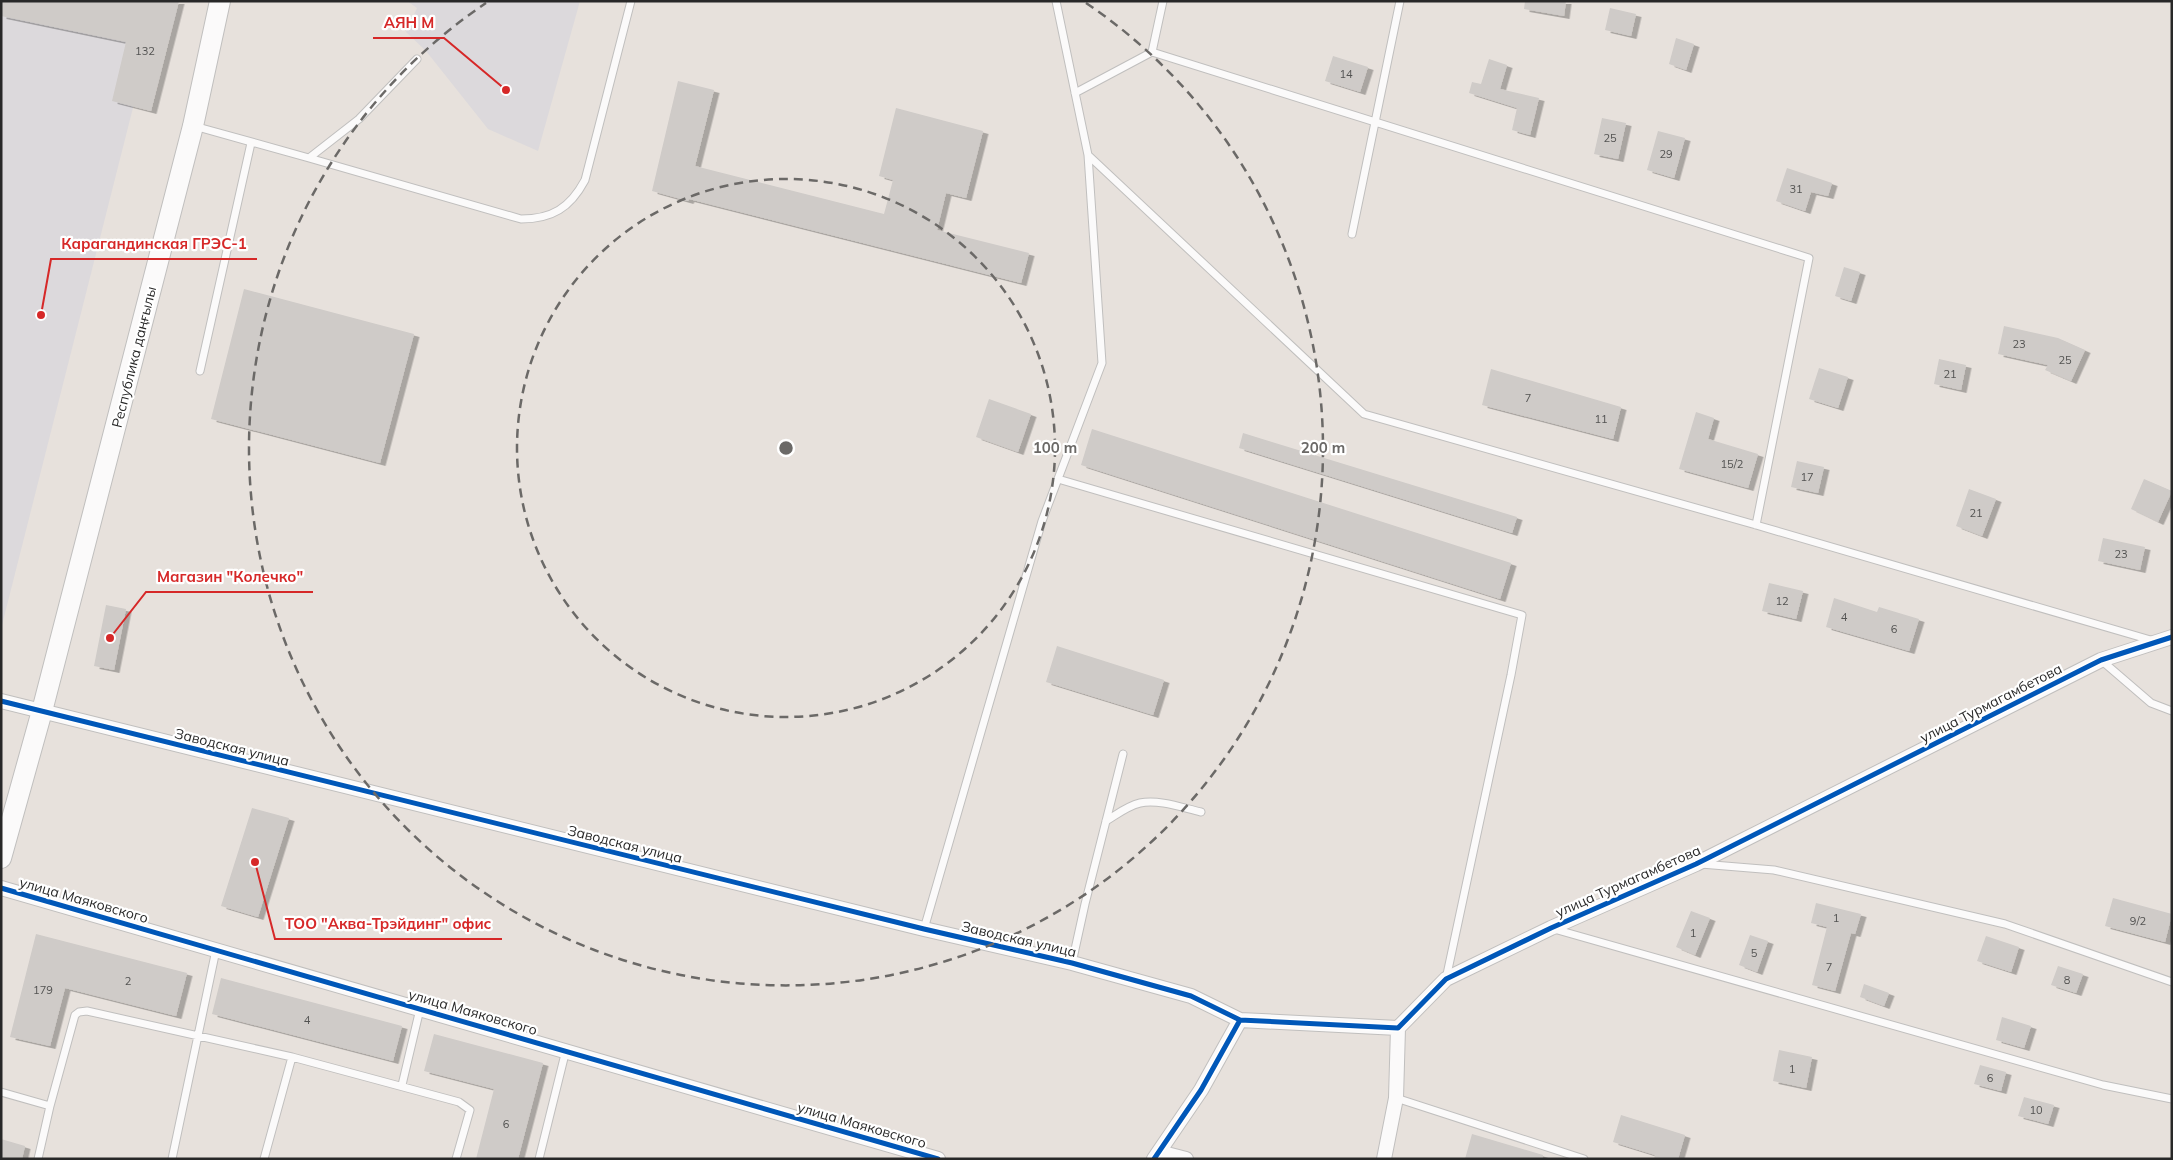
<svg xmlns="http://www.w3.org/2000/svg" width="2173" height="1160" viewBox="0 0 2173 1160" font-family="Mulish,sans-serif">
<style>
.industrial{fill:#dcd9dc}
.building{fill:#cfcbc8;filter:url(#shadow)}
.lines{fill:none;stroke-linecap:round;stroke-linejoin:round}
.service-casing{stroke:#c0bfbe;stroke-width:9}
.minor-casing{stroke:#c0bfbe;stroke-width:16}
.secondary-casing{stroke:#c0bfbe;stroke-width:22}
.service{stroke:#fbfafa;stroke-width:7}
.minor{stroke:#fbfafa;stroke-width:14}
.secondary{stroke:#fbfafa;stroke-width:20}
.cycleway-casing{stroke:#fff;stroke-width:8}
.cycleway{stroke:#0057b8;stroke-width:5}
.ring{fill:none;stroke:#6b6967;stroke-width:2.5;stroke-dasharray:9 6}
.labels{text-anchor:middle;dominant-baseline:central;stroke-width:4.5;stroke-linejoin:round;paint-order:stroke}
.number-label{font-size:11px;fill:#525251}
.street-label{font-size:14px;fill:#282828;stroke:#fff}
.centre{fill:#6b6967;stroke:#fff;stroke-width:2.5}
.ring-label{font-size:15px;text-anchor:middle;font-weight:bold;fill:#6b6967;stroke:#fff;stroke-width:4.5;stroke-linejoin:round;paint-order:stroke}
.leader{fill:none;stroke:#d62828;stroke-width:2}
.callout-dot{fill:#d62828;stroke:#fff;stroke-width:2}
.callout-label{font-size:15px;text-anchor:middle;font-weight:bold;fill:#d62828;stroke:#fff;stroke-width:4.5;stroke-linejoin:round;paint-order:stroke}
</style>
<defs>
<filter id="shadow"><feDropShadow dx="5.5" dy="3" stdDeviation="0" flood-color="#0004"/></filter>
</defs>
<rect width="100%" height="100%" fill="#e7e1dc"/>
<path class="industrial" d="M1,1H160L1,629Z
M407,1H580L538,151L488,129L426,51L406,32L417,8Z"/>
<path class="building" d="M1,1H179L151,111L112,101L126,42L1,16Z
M1525,1H1566L1564,16L1524,9Z
M1610,8L1636,14L1631,36L1605,30Z
M1676,38L1694,44L1686,70L1669,64Z
M1333,56L1368,67L1360,92L1325,81Z
M1489,59L1507,65L1500,89L1539,98L1530,135L1512,130L1517,108L1469,93L1472,82L1481,84Z
M678,81L714,90L695,166L884,214L893,180L879,176L896,108L983,131L966,198L946,193L937,230L1029,253L1021,283L689,199L688,201L652,191Z
M1602,118L1626,123L1618,159L1594,154Z
M1658,131L1685,138L1674,178L1647,170Z
M1787,168L1832,183L1828,196L1811,192L1805,211L1776,201Z
M1844,267L1860,272L1851,301L1835,296Z
M244,289L414,334L380,463L211,419Z
M2004,326L2058,338L2085,350L2071,381L2045,370L2048,365L1998,354Z
M1939,359L1966,365L1961,390L1934,384Z
M1819,368L1848,377L1838,408L1809,399Z
M1491,369L1621,407L1613,439L1482,405Z
M989,399L1031,414L1018,452L976,437Z
M1696,412L1714,418L1708,439L1758,454L1748,488L1679,469Z
M1092,429L1511,563L1500,599L1081,465Z
M1243,433L1517,517L1512,533L1239,448Z
M1797,461L1824,467L1818,493L1791,487Z
M2144,479L2172,491L2158,522L2131,509Z
M1969,489L1996,499L1982,536L1956,526Z
M2103,538L2145,547L2140,570L2098,561Z
M1769,583L1803,591L1796,619L1762,611Z
M1834,598L1877,612L1879,607L1919,619L1909,651L1826,627Z
M106,605L126,609L114,670L94,666Z
M1057,646L1164,680L1153,715L1046,682Z
M252,808L289,818L258,917L221,906Z
M2113,898L2172,914L2165,942L2105,926Z
M1816,903L1861,914L1855,934L1851,933L1835,991L1812,985L1827,927L1811,923Z
M1691,911L1710,918L1695,955L1676,947Z
M36,934L187,973L176,1016L65,988L50,1046L10,1037Z
M1750,935L1768,941L1757,972L1739,965Z
M1986,936L2019,947L2011,972L1977,961Z
M2058,966L2083,974L2076,993L2051,985Z
M221,978L402,1026L393,1061L212,1014Z
M1864,984L1889,993L1884,1006L1860,997Z
M2002,1017L2031,1026L2024,1048L1996,1040Z
M434,1034L543,1063L518,1159H476L494,1089L424,1071Z
M1779,1050L1812,1057L1806,1088L1773,1081Z
M1980,1065L2006,1072L2001,1091L1974,1084Z
M2024,1097L2054,1105L2048,1124L2018,1116Z
M1621,1115L1685,1135L1678,1159H1654L1655,1155L1613,1142Z
M1472,1134L1543,1155L1542,1159H1465Z
M1,1139L25,1146L22,1159H1Z"/>
<g class="lines">
<defs>
<path id="service" d="M1056,1L1088,155L1364,414L1756,525L2154,641
M1152,52L1163,1
M1075,93L1152,52L1809,258L1756,525
M194,126L309,158L359,119L417,59
M309,158L521,219C552,219 570,208 585,180L631,1
M1352,234L1400,1
M200,371L251,143
M1058,479L1522,615L1511,675L1446,979
M2101,660L2151,703L2172,711
M1106,821C1116,815 1127,806 1140,803C1159,799 1183,808 1201,812
M1701,864L1774,870L2005,924L2172,982
M924,929L1042,521L1102,363L1088,155
M1554,929L2103,1085L2172,1099
M1072,963L1085,904L1123,754
M402,1085L420,1009
M1,1092L50,1106L38,1159
M1396,1098L1584,1159
M50,1106L75,1015L79,1012L87,1011L292,1057
M172,1159L216,950
M264,1159L292,1057L459,1102L470,1110L456,1159
M539,1159L566,1050"/>
<path id="minor" d="M1,701L924,929L1072,963L1191,996L1240,1020
M1,888L938,1159
M1159,1152L1186,1159
M1154,1159L1201,1090L1240,1020L1398,1028L1446,979L1551,928L1696,864L2101,660L2172,637
M1384,1159L1396,1098L1398,1028"/>
<path id="secondary" d="M1,858L42,711L193,126L220,1"/>
</defs>
<use href="#service" class="service-casing"/>
<use href="#minor" class="minor-casing"/>
<use href="#secondary" class="secondary-casing"/>
<use href="#service" class="service"/>
<use href="#minor" class="minor"/>
<use href="#secondary" class="secondary"/>
<defs>
<path id="cycleway" d="M1,701L924,929L1072,963L1191,996L1240,1020
M1,888L938,1159
M1154,1159L1201,1090L1240,1020L1398,1028L1446,979L1551,928L1696,864L2101,660L2172,637"/>
</defs>
<use href="#cycleway" class="cycleway-casing"/>
<use href="#cycleway" class="cycleway"/>
</g>
<g class="ring">
<circle cx="786" cy="448" r="269"/>
<path d="M1086 3A537 537 0 1 1 486 3"/>
</g>
<g class="labels">
<g class="number-label">
<text x="145" y="51">132</text>
<text x="1346" y="74">14</text>
<text x="1610" y="138">25</text>
<text x="1666" y="154">29</text>
<text x="1796" y="189">31</text>
<text x="2019" y="344">23</text>
<text x="2065" y="360">25</text>
<text x="1950" y="374">21</text>
<text x="1528" y="398">7</text>
<text x="1601" y="419">11</text>
<text x="1732" y="464">15/2</text>
<text x="1807" y="477">17</text>
<text x="1976" y="513">21</text>
<text x="2121" y="554">23</text>
<text x="1782" y="601">12</text>
<text x="1844" y="617">4</text>
<text x="1894" y="629">6</text>
<text x="1836" y="918">1</text>
<text x="2138" y="921">9/2</text>
<text x="1693" y="933">1</text>
<text x="1754" y="953">5</text>
<text x="1829" y="967">7</text>
<text x="2067" y="980">8</text>
<text x="128" y="981">2</text>
<text x="43" y="990">179</text>
<text x="307" y="1020">4</text>
<text x="1792" y="1069">1</text>
<text x="1990" y="1078">6</text>
<text x="2036" y="1110">10</text>
<text x="506" y="1124">6</text>
</g>
<g class="street-label">
<text transform="translate(134 357) rotate(-76)">Республика даңғылы</text>
<text transform="translate(1991 703) rotate(-27)">улица Турмагамбетова</text>
<text transform="translate(232 747) rotate(14)">Заводская улица</text>
<text transform="translate(625 844) rotate(14)">Заводская улица</text>
<text transform="translate(1628 881) rotate(-24)">улица Турмагамбетова</text>
<text transform="translate(84 900) rotate(16)">улица Маяковского</text>
<text transform="translate(1019 939) rotate(13)">Заводская улица</text>
<text transform="translate(473 1012) rotate(16)">улица Маяковского</text>
<text transform="translate(862 1125) rotate(16)">улица Маяковского</text>
</g>
</g>
<circle cx="786" cy="448" r="8" class="centre"/>
<g class="ring-label">
<text x="1055" y="453">100 m</text>
<text x="1323" y="453">200 m</text>
</g>
<path class="leader" d="M506 90L444 38H373M41 315L51 259H257M110 638L146 592H313M255 862L275 939H502"/>
<g class="callout-dot">
<circle cx="506" cy="90" r="5"/>
<circle cx="41" cy="315" r="5"/>
<circle cx="110" cy="638" r="5"/>
<circle cx="255" cy="862" r="5"/>
</g>
<g class="callout-label">
<text x="409" y="28">АЯН М</text>
<text x="154" y="249">Карагандинская ГРЭС-1</text>
<text x="230" y="582">Магазин "Колечко"</text>
<text x="388" y="929">ТОО "Аква-Трэйдинг" офис</text>
</g>
<rect width="2173" height="1160" fill="none" stroke="#282828" stroke-width="5"/>
</svg>
